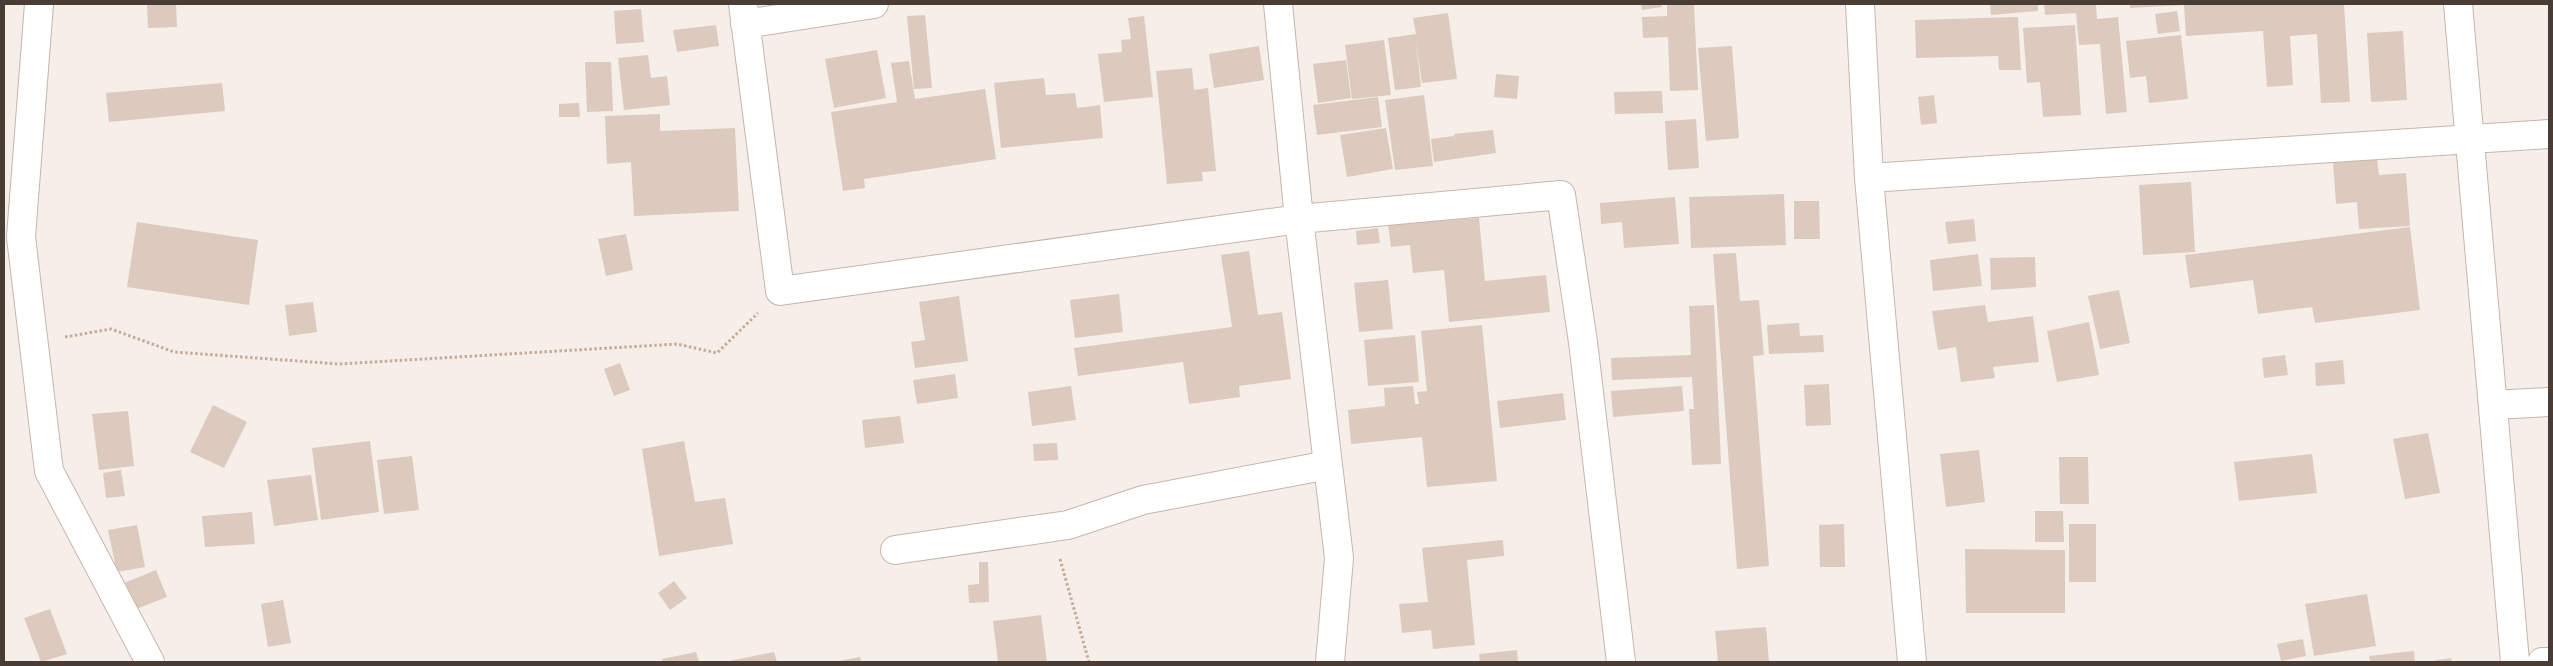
<svg xmlns="http://www.w3.org/2000/svg" width="2553" height="666" viewBox="0 0 2553 666" font-family="'Fira Sans',sans-serif">
<style>
.building{fill:#dccabf}
.lines{fill:none;stroke-linecap:round;stroke-linejoin:round}
.minor-casing{stroke:#c6b6ad;stroke-width:30}
.path{stroke:#c6ab99;stroke-width:3;stroke-dasharray:2.5 2.5;stroke-linecap:butt}
.minor{stroke:#fff;stroke-width:28}
</style>
<rect width="100%" height="100%" fill="#f6eee8"/>
<path class="building" d="M147,4H176L177,27L148,28Z
M1641,4H1661L1662,7L1642,10Z
M1667,4H1694L1698,90L1670,91L1668,37L1643,38L1642,17L1667,16Z
M1990,4H2038V11L1991,15Z
M2044,4H2096L2097,19L2118,17L2127,112L2106,114L2100,44L2079,45L2076,13L2045,15Z
M2130,4H2344L2350,102L2321,103L2317,34L2290,36L2293,85L2267,87L2263,31L2186,36L2184,5L2130,8Z
M641,9L644,42L616,44L614,11Z
M2177,11L2180,31L2158,34L2155,14Z
M1448,13L1457,79L1422,83L1416,42L1421,87L1395,90L1388,38L1416,34L1413,18Z
M925,15L932,88L914,89L907,16Z
M1144,16L1153,97L1104,102L1098,54L1122,52L1121,40L1131,39L1128,18Z
M2018,17L2021,70H1999L1998,56L1916,58L1915,20Z
M716,25L719,46L677,52L673,30Z
M2075,25L2081,115L2043,117L2040,82L2027,83L2023,28Z
M2403,31L2407,100L2371,102L2367,33Z
M2181,35L2188,99L2149,103L2146,76L2130,78L2126,41Z
M1384,40L1391,95L1352,99L1345,45Z
M1259,46L1264,80L1214,88L1209,54Z
M1732,46L1739,138L1706,141L1698,48Z
M877,50L886,98L834,108L825,59Z
M648,55L651,78L667,76L670,105L624,110L618,58Z
M1346,60L1351,98L1318,103L1313,64Z
M909,61L915,99L985,89L996,159L864,179L865,188L843,191L831,112L897,102L891,63Z
M585,62H611L613,111L587,112Z
M1192,68L1194,90L1208,88L1216,171L1202,172L1203,181L1167,184L1156,71Z
M1496,74L1519,76L1517,99L1494,97Z
M1044,78L1046,95L1075,93L1077,108L1100,105L1103,138L1001,148L994,83Z
M222,83L225,111L109,122L106,93Z
M1662,91L1663,113L1615,114L1614,92Z
M1424,95L1433,166L1395,170L1385,100Z
M1934,95L1937,123L1921,125L1918,97Z
M1378,97L1382,127L1317,135L1313,105Z
M579,103L580,117H559V104Z
M660,114V131L735,128L739,211L634,216L631,162L607,164L605,116Z
M1696,119L1699,168L1668,170L1665,121Z
M1386,128L1393,169L1347,177L1340,135Z
M1493,130L1496,153L1434,162L1431,139L1454,136L1456,149L1454,134Z
M2377,158L2379,175L2406,173L2410,226L2359,229L2357,202L2336,204L2333,162Z
M2191,182L2195,252L2143,255L2139,185Z
M1784,194L1786,245L1691,248L1689,197Z
M1675,197L1679,244L1624,248L1622,222L1601,224L1600,203Z
M1794,201H1819L1820,239H1794Z
M1479,218L1485,281L1546,275L1550,312L1449,322L1444,270L1413,273L1410,245L1391,247L1388,224Z
M1974,219L1976,241L1948,244L1945,222Z
M137,222L258,240L249,305L127,287Z
M2410,227L2420,310L2315,323L2312,307L2258,314L2253,280L2190,288L2185,255Z
M1378,228L1380,243L1357,245L1356,231Z
M626,234L633,270L606,276L598,239Z
M1249,251L1258,315L1282,312L1291,379L1239,386L1240,397L1189,404L1183,362L1078,376L1074,348L1232,327L1221,255Z
M1736,253L1740,301L1759,300L1764,355L1753,356L1769,566L1737,569L1713,254Z
M1978,254L1982,286L1933,291L1930,260Z
M2035,257L2036,287L1991,290L1990,258Z
M1388,280L1393,329L1359,332L1354,283Z
M2119,290L2130,343L2100,349L2088,296Z
M1119,294L1123,332L1075,338L1070,300Z
M959,296L968,361L915,368L911,342L925,340L919,302Z
M313,302L317,332L289,336L285,305Z
M1714,305L1721,464L1692,465L1689,409H1694L1692,377L1612,380L1611,358L1691,355L1689,306Z
M1985,305L1988,322L2033,316L2039,362L1993,367L1995,378L1961,382L1956,347L1938,350L1932,311Z
M2089,322L2099,375L2057,382L2047,331Z
M1799,323L1800,336L1823,335L1824,352L1769,354L1767,325Z
M1482,325L1497,481L1427,487L1422,437L1351,444L1348,410L1385,406L1384,388L1413,386L1415,404H1419L1417,392L1427,391L1421,331Z
M1415,335L1419,382L1368,386L1364,340Z
M2285,355L2288,375L2264,378L2262,358Z
M2343,360L2345,384L2316,386L2315,363Z
M620,363L630,390L614,396L604,369Z
M955,374L958,398L917,404L913,380Z
M1829,384L1831,425L1806,426L1804,385Z
M1071,386L1076,420L1032,426L1028,392Z
M1682,386L1684,411L1613,417L1611,391Z
M1563,393L1566,420L1500,428L1497,401Z
M213,405L247,422L224,468L190,452Z
M128,411L134,466L99,470L92,414Z
M900,416L904,443L865,448L862,420Z
M2428,433L2440,493L2405,499L2393,439Z
M370,441L379,512L321,520L312,448Z
M684,441L695,502L725,498L733,544L659,556L642,449Z
M1057,443L1058,460L1034,461L1033,444Z
M1979,450L1985,502L1946,507L1940,454Z
M2312,454L2317,493L2239,501L2234,462Z
M412,456L419,510L384,514L377,460Z
M2059,457H2088L2089,504H2060Z
M121,470L125,496L106,498L103,473Z
M311,475L318,520L274,526L267,480Z
M2035,511H2063L2064,542H2035Z
M252,512L255,544L205,547L202,516Z
M1844,524L1845,567H1820L1819,525Z
M2069,524H2096V582H2069Z
M137,525L145,567L117,572L108,530Z
M1503,540L1504,556L1467,560L1475,645L1433,649L1431,630L1402,633L1399,604L1428,602L1422,548Z
M1965,549L2065,550V613H1966Z
M979,562H988L989,602L969,603L968,585L979,584Z
M156,570L167,597L134,610L124,583Z
M674,581L687,598L670,610L658,593Z
M2367,594L2376,646L2314,656L2305,604Z
M283,600L291,643L268,647L261,604Z
M50,609L67,654L41,662L24,618Z
M1041,615L1047,662H998L993,621Z
M1766,627L1769,662H1718L1715,631Z
M2303,639L2306,656L2281,661L2277,644Z
M1517,650L1518,662H1480L1479,654Z
M2414,651L2415,662H2370L2369,656Z
M696,652L699,662H663L662,659Z
M774,652L777,662H729V661Z
M860,657L861,662H839V661Z
M2451,658L2452,662H2432V661Z"/>
<g class="lines">
<defs>
<path id="minor" d="M39,4L21,237L49,471L150,662
M743,4L780,291L1299,219L1561,195L1583,342L1621,662
M1278,4L1299,219L1339,558L1330,662
M1860,4L1869,178L1912,662
M2458,4L2515,662
M745,24L874,4
M1869,178L2549,134
M2493,405L2549,402
M895,550L1068,525L1143,500L1328,465
M2542,662H2549"/>
</defs>
<use href="#minor" class="minor-casing"/>
<path class="path" d="M65,337L111,329L174,352L339,364L677,344L717,353L758,313
M1060,559L1089,662"/>
<use href="#minor" class="minor"/>
</g>
<rect width="2553" height="666" fill="none" stroke="#4a3d36" stroke-width="10"/>
</svg>
